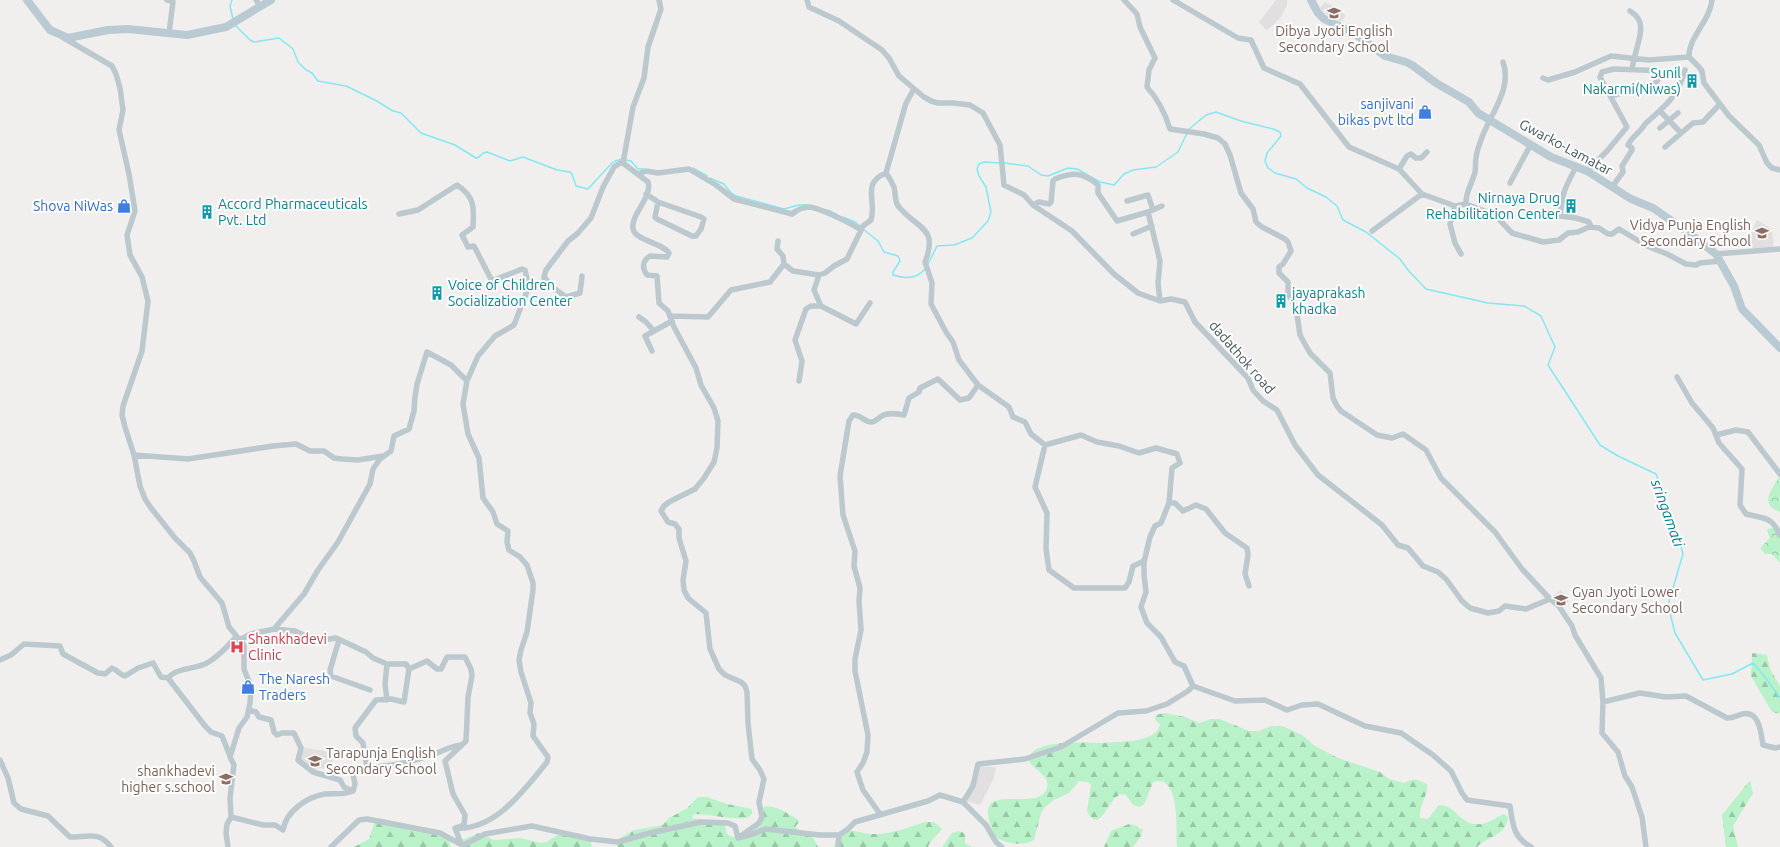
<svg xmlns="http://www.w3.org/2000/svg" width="1780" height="847" viewBox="0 0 1780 847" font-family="Ubuntu,sans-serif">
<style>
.education{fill:#e2dfe0}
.forest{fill:url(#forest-firs)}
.park{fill:url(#park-crowns)}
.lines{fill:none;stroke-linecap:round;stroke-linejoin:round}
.stream{stroke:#83e8f1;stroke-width:1.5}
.street{stroke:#bbc8ce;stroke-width:5.5}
.secondary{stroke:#bacad3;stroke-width:8}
.labels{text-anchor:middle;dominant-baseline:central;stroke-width:4;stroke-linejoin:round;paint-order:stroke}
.education-label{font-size:14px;fill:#785e54;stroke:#fff;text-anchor:end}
.culture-label{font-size:14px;fill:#0d838f;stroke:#fff;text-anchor:start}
.shop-label{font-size:14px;fill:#366cbe;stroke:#fff;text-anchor:end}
.street-label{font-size:14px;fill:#45555d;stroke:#fff}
.health-label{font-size:14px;fill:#be3a42;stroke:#fff;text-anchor:start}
.water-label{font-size:15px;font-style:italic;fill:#067e8a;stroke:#fff}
</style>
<defs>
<pattern id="forest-firs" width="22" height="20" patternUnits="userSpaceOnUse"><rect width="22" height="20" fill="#b9f2c8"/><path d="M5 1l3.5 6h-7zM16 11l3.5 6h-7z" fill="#98c7a6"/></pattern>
<pattern id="park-crowns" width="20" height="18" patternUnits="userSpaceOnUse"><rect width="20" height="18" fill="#b9f2c8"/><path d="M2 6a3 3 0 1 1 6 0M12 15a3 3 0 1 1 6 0" fill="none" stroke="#98c7a6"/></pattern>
</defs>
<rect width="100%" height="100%" fill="#f1eeee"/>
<path class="education" d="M1276,0H1287V5L1281,17L1270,28L1266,30L1259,22Z
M1325,2L1339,9L1346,16L1340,22L1329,17L1320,8Z
M1757,220L1772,229L1774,249L1749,248V238Z
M1561,590L1569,602L1560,607L1550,598Z
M301,747L319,750H335L332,769L317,768L314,773L296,759Z
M975,766L996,767L994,778L980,805L966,801Z"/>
<path class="forest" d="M1752,653L1767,655L1770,669L1780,686V714L1772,712L1751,676Z
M1164,713L1185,717L1199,723L1211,719H1220L1249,731H1259L1271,726L1285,727L1302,735L1315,746L1338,758L1380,772L1389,779L1404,783C1415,778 1415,779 1427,784C1429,795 1418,806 1420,818L1428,819L1439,805C1457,805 1460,827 1481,824C1490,823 1496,817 1504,814L1508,817C1506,836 1488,836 1477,847H1177C1176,832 1181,772 1153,782L1145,803L1140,807L1133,805L1126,795C1113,790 1108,815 1097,820C1092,819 1088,815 1087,810L1091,785L1088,782L1079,781L1069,793L1054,800L1045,807L1041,813L1034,840C1023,846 1012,844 1001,840C996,838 994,834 992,829C971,777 1038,815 1047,788C1051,776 1034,770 1029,761C1028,738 1088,743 1102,743C1112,742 1123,742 1133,741C1141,739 1152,737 1158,730L1160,724L1155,720L1156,715Z
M1750,780L1753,793L1733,826L1738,847H1726L1722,815Z
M698,797H707L727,804L752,809V814L747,818C729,820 712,814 694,814L692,818L725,824C726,831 726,837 735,837L760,826L761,824L760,812L764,807C776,804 789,815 799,820V822L795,827C805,836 810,827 818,847H617V840L634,830L663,825L669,818L686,809Z
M378,818L435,830L449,841L451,847H354L369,839L375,821Z
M925,822H934L942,829L929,844L928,847H834L837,836L842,831C856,829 863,835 876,834C892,834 909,827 925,822Z
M1129,824L1137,826L1140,829H1143L1141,836L1133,847H1104L1111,831Z
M958,831L962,832L965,834V843L971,847H942L952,833Z
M563,832C576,833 590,832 592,847H459L462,840L479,833L494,840L520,838L541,843L546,842Z"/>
<path class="park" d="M1780,476V512C1758,504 1772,489 1780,476Z
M1776,527L1780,530V563L1772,554H1765L1760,548L1770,538L1767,531L1768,529Z"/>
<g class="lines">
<path class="stream" d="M232,0L230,6L233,19
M235,25L250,40L254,42L279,38L293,49L298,62L306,70L312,73L318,81L346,86L375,100L393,111L401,113L421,133L455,145L476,158L479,157L483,153L487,152L510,161L523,157L557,170L570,172L572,174L576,186L588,189L611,164L615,161L622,159
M1188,130L1206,115L1216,112L1241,121L1273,129L1280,132L1281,136L1267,153L1265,161L1268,168L1275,173L1296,179L1307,188L1326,197L1337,206L1343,220L1366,232L1400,259L1408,270L1426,289L1488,303L1524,306L1541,316L1555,347L1548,365L1600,445L1618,456L1656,474L1675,526L1683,554L1668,605L1675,633L1703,680L1732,674L1753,663L1765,677L1780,698
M626,160L631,161L638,169H644
M1004,163L1028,166L1041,175L1048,176L1068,168L1077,169L1100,182L1114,185L1124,174L1133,170L1156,167L1178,152L1187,133
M693,168L707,176
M710,178L724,184L731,193L736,196L784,209L799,205H807
M828,210L836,214
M843,217L855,222L860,226
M863,229L878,241L884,252L898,256L900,261L893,272V275C905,279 917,279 925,269
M928,264L937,246L954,245L972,238L988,221L991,212L986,187L979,176L977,169L979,164L984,162L1000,163"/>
<path class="street" d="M167,0L173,2L169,33
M256,0L260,6
M807,0L809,7L839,21L882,50L889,58L899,76L924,97L931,101L938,103H953L970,105L983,113L1000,145L1004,185L1024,195L1033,205L1072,231L1114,274L1138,293L1160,301L1171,299L1185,302L1195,322L1248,378L1253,390L1263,401L1277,410L1295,445L1318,475L1382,525L1398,545L1408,548L1423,566L1438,572L1446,579L1462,601L1470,608L1488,613L1499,611L1505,606L1526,609L1550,599
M1124,0L1137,14L1140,27L1155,58L1149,70L1147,87C1158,99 1165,113 1170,129L1204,134L1218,138L1225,144L1230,155L1241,193L1253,209L1256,222L1262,227L1285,239L1288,242L1291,251L1283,264L1279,267V273L1288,282V294L1296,308L1300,335L1310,353L1330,373L1333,398L1337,406L1341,411L1377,435L1392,438L1403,434L1426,450L1441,478L1495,532L1522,569L1550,599L1558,605L1572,626L1575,635L1601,678L1603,702
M1173,0L1238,38L1251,40L1264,68L1300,84L1349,147L1399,169L1422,194L1455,206L1466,204L1495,215L1512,233L1543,242L1559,240L1568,233L1578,232L1589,227L1599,228L1608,234H1612L1619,229L1647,246L1667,254L1686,264L1696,265L1700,263L1720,261
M1712,0C1710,21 1688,38 1689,57L1699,67L1702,71L1704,83L1729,116L1759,145L1767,163L1772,168L1780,170
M1630,11C1633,13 1637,16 1639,20C1645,31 1633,55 1632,70
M64,38L112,66L116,74L120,88L123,110L119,130L129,174L135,211L127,235L130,255L142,277L148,301L142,351L123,406L122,415L125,427L134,455L140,486L145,499L151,508L175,538L190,553L194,561L200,577L222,603L229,627L244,645V669L251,687L250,703L247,717L239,728L230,757L234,765L230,798L231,817L227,824L226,833L228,847
M1543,78L1548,80L1575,72L1611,56L1649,60L1689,57
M914,89L906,103L886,173C889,177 892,182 894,187C896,193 894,202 899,207C917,229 939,227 925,262L932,283L931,304L946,332L953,342L959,360L978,385L1009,407L1013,417L1025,422L1031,434L1045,445L1035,487L1047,513L1046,549L1049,570L1074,588H1125L1129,582L1133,566L1144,561V574L1146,592L1141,607L1147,623L1161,637L1175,662L1184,666L1193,686
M1611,96L1654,84L1658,80L1657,70
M1660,111L1681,133
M1660,128L1678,113
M1665,147L1693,123L1703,122L1720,104
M623,163L633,107L644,78L648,47L661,9L659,0
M1576,167C1565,187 1562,194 1560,216L1576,218L1589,222L1591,227
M1399,169L1407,156L1411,154L1416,158H1421L1427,152
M1587,171L1607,151L1627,127L1600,77L1602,72L1614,69L1668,71
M638,174L646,171L658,173L689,169L716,185L734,199L792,214C797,210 802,207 809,207C820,208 851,223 861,230
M1510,183L1531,144
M1612,187L1623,172L1622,166L1632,150V148L1628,145C1632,136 1641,132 1645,124C1666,105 1677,98 1685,70
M646,194L658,202L701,217L704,219L701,229L696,236H692L657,219L655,217L658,202
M1127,201L1148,195L1153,210
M1466,204C1465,193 1472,184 1475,172C1476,167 1475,162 1476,157C1477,151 1479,145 1481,140C1489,116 1513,89 1503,62
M1033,205L1039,202L1049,204L1051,202L1053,181L1055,179C1073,172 1083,172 1098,185V193L1117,221L1148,212L1162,206
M1455,206L1450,224L1455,243L1461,254
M1148,212L1160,261L1158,283L1160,301
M399,214L418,210L457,185C475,197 474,207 473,227L462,235L468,247L474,246L492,281L522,269L525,270L529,288
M1372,231L1422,194
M1133,234L1152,226
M778,241L777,249L783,256L784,264L793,271L819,275L825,273L834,266L847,259L863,226L871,220C877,201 861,183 886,173
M1716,254L1780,249
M819,275L814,290L821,306L856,324L870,303
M545,278L552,287L566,297L580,293L582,276
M671,316L708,317L731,290L770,282L784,264
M639,317L646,322L654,331
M652,351L645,336L672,321
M1677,377L1692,403L1713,428L1719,443L1742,469L1740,505L1746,514C1765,519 1771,516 1780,535
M799,381L802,361L795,340L806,309L811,306H821
M1716,435L1736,430L1748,432L1780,474
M1045,445L1081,435L1097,442L1119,446L1139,453L1156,448L1177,454L1180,463L1172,468L1169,503L1161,523L1155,526L1150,537L1144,562
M134,455L188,459L273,446L296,444L310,451H324L334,458L342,459L358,460L383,456
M1169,503H1175L1183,511L1196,505L1206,509L1225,533L1247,548L1248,555L1245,574L1249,586
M274,629L304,594L318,570L338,542L370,484L373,469L380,459L391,451L394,436L409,429L414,411L415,397L417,384L427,352L451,365L467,381
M239,640L251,634L274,629L295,631L317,641L336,638L366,652L373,658L387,664H406L409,669L427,661L437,669H441L447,657H465L471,669L472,676L468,697L466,741L445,761L453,794L465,815L464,825L455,828L462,846
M339,640L330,670L331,676L370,690
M0,660L11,655L24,644L60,646L63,654L98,673L105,674L112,668C118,670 119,675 125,676L138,668L153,663L161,677L168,678C176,668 194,669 205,664C217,658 227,647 236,637
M168,678L205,726L211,732L222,736L230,756
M387,700L385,684L387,664
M0,760L8,778L14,803L21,809L48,816L70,837C88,837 99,831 111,847
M367,768C388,766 409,763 429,756C439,753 450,746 461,745
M350,792L353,791L355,784L353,774L367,768L363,743L356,736L355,728L376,700L391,699L404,702L409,669
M963,802L986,825L996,842L1002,847
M880,814L863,790L857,772L863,763L867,752L868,735L855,671V659L861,630L859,601L860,588L854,566L855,551L843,515L840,476L849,421L853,415C860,414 864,422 871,422C876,422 878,418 882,416C888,412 897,414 904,415L909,398L919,392L920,388L938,379L960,400L969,398L978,385
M231,817L263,825H275L283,830C286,811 307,797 325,794C334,793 341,795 350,792V790L344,787L340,780L313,772L298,760L301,748L294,733H282L277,735L274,732L271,720L259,717L256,712L249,710
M455,828C495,831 524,790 547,762L548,757L533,736L534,724L530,713L531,703L521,672L519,660L521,650L527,632L533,590V583L527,565L520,557L509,550L507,542L508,531L497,524L493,512L483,498L479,458L468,434L463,404L467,381L478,356L495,336L514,325L527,291L529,288L539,287L545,284L544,277L546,270L568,241L577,234L591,218L603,187L614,167L620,163H623L648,182C653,197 630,215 633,229C636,241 663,243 669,253L667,257L650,256C642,261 642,268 647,275L657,276L659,303L668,311L674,327L696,368L701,385L714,408L718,421L717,448L714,462L704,478L695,489L669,502L664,506L661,511L668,522L675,524L679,529V538L686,561L683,580L684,590L688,598L706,613L710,649L719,669L725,675L741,682L745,686L747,692L748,723L752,759L760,770L764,779L759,802L762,817L759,823L738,838
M462,846L485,834L532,826L590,839L618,842L650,833L701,822L728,823L735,826L738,838L753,834L765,829L820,835H839L848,829L855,822L928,801L940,795L963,802L973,786L978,764L1025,759L1061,747L1118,713L1146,711L1167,704L1188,691L1193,686L1235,701L1265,700L1287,710L1302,705L1318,704L1365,726L1401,733L1433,755L1451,771L1462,793L1467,800L1510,806C1513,825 1513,837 1531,847
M331,847L359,820L367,819L440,833L462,845
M838,847L839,835
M1646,847L1642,817L1632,787L1625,776L1618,752L1602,733L1603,702L1640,693L1666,697L1686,696L1727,718C1733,718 1736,716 1742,714C1760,710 1761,734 1763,745L1775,748L1780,747"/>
<path class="secondary" d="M27,0L50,30L68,38L108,30L128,29L187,35L226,27L271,0
M1311,0L1318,13L1324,19L1354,33L1385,56L1406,62L1412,65L1436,83L1469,102L1478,113L1551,157L1587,171L1631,199L1653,208L1685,230L1716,254L1734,286L1742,309L1780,348"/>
</g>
<defs>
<symbol id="school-bare" viewBox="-9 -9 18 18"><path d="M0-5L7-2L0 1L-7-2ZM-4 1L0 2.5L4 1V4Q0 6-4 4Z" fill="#8d6e63" stroke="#fff" stroke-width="2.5" paint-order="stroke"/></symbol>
<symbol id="building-bare" viewBox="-9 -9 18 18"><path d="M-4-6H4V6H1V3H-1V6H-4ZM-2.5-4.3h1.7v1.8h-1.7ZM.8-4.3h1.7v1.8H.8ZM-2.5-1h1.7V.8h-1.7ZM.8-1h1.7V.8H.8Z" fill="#0f9aa8" stroke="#fff" stroke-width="2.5" paint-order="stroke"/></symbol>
<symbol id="shop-bare" viewBox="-9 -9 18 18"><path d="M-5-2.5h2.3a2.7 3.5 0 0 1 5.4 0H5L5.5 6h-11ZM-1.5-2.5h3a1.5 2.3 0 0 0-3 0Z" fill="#3f7fe0" stroke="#fff" stroke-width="2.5" paint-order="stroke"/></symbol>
<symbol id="hospital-bare" viewBox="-9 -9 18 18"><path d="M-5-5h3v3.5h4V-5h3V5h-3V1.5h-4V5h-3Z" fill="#e0444e" stroke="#fff" stroke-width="2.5" paint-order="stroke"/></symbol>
</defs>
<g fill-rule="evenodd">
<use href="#school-bare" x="1324" y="3" width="20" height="20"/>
<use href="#building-bare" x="1682" y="71" width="20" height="20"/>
<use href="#shop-bare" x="1415" y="102" width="20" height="20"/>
<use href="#shop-bare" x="114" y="196" width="20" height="20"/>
<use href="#building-bare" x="1561" y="196" width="20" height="20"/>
<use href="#building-bare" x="197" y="202" width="20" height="20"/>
<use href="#school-bare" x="1752" y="223" width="20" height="20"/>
<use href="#building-bare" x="427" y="283" width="20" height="20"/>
<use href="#building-bare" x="1271" y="291" width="20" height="20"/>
<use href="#school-bare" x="1551" y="590" width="20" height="20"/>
<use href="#hospital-bare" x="227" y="637" width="20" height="20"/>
<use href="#shop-bare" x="238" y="677" width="20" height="20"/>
<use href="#school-bare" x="305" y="751" width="20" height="20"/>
<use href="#school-bare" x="216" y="769" width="20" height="20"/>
</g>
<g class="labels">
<g class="education-label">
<text x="1334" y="31" text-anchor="middle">Dibya Jyoti English<tspan x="1334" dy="16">Secondary School</tspan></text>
<text x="1751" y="225">Vidya Punja English<tspan x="1751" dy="16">Secondary School</tspan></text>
<text x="1572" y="592" text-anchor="start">Gyan Jyoti Lower<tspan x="1572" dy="16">Secondary School</tspan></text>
<text x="326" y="753" text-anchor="start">Tarapunja English<tspan x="326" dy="16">Secondary School</tspan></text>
<text x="215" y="771">shankhadevi<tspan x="215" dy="16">higher s.school</tspan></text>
</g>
<g class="culture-label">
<text x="1681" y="73" text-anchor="end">Sunil<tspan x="1681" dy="16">Nakarmi(Niwas)</tspan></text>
<text x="1560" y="198" text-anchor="end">Nirnaya Drug<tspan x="1560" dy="16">Rehabilitation Center</tspan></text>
<text x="218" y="204">Accord Pharmaceuticals<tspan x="218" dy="16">Pvt. Ltd</tspan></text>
<text x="448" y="285">Voice of Children<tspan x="448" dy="16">Socialization Center</tspan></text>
<text x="1292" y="293">jayaprakash<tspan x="1292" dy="16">khadka</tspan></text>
</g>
<g class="shop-label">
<text x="1414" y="104">sanjivani<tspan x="1414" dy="16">bikas pvt ltd</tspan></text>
<text x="113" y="206">Shova NiWas</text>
<text x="259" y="679" text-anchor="start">The Naresh<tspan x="259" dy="16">Traders</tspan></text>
</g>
<g class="street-label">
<text transform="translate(1566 147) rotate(28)">Gwarko-Lamatar</text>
<text transform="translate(1242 357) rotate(49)">dadathok road</text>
</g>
<g class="health-label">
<text x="248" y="639">Shankhadevi<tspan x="248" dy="16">Clinic</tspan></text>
</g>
<g class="water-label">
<text transform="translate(1668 513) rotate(70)">sringamati</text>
</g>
</g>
</svg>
